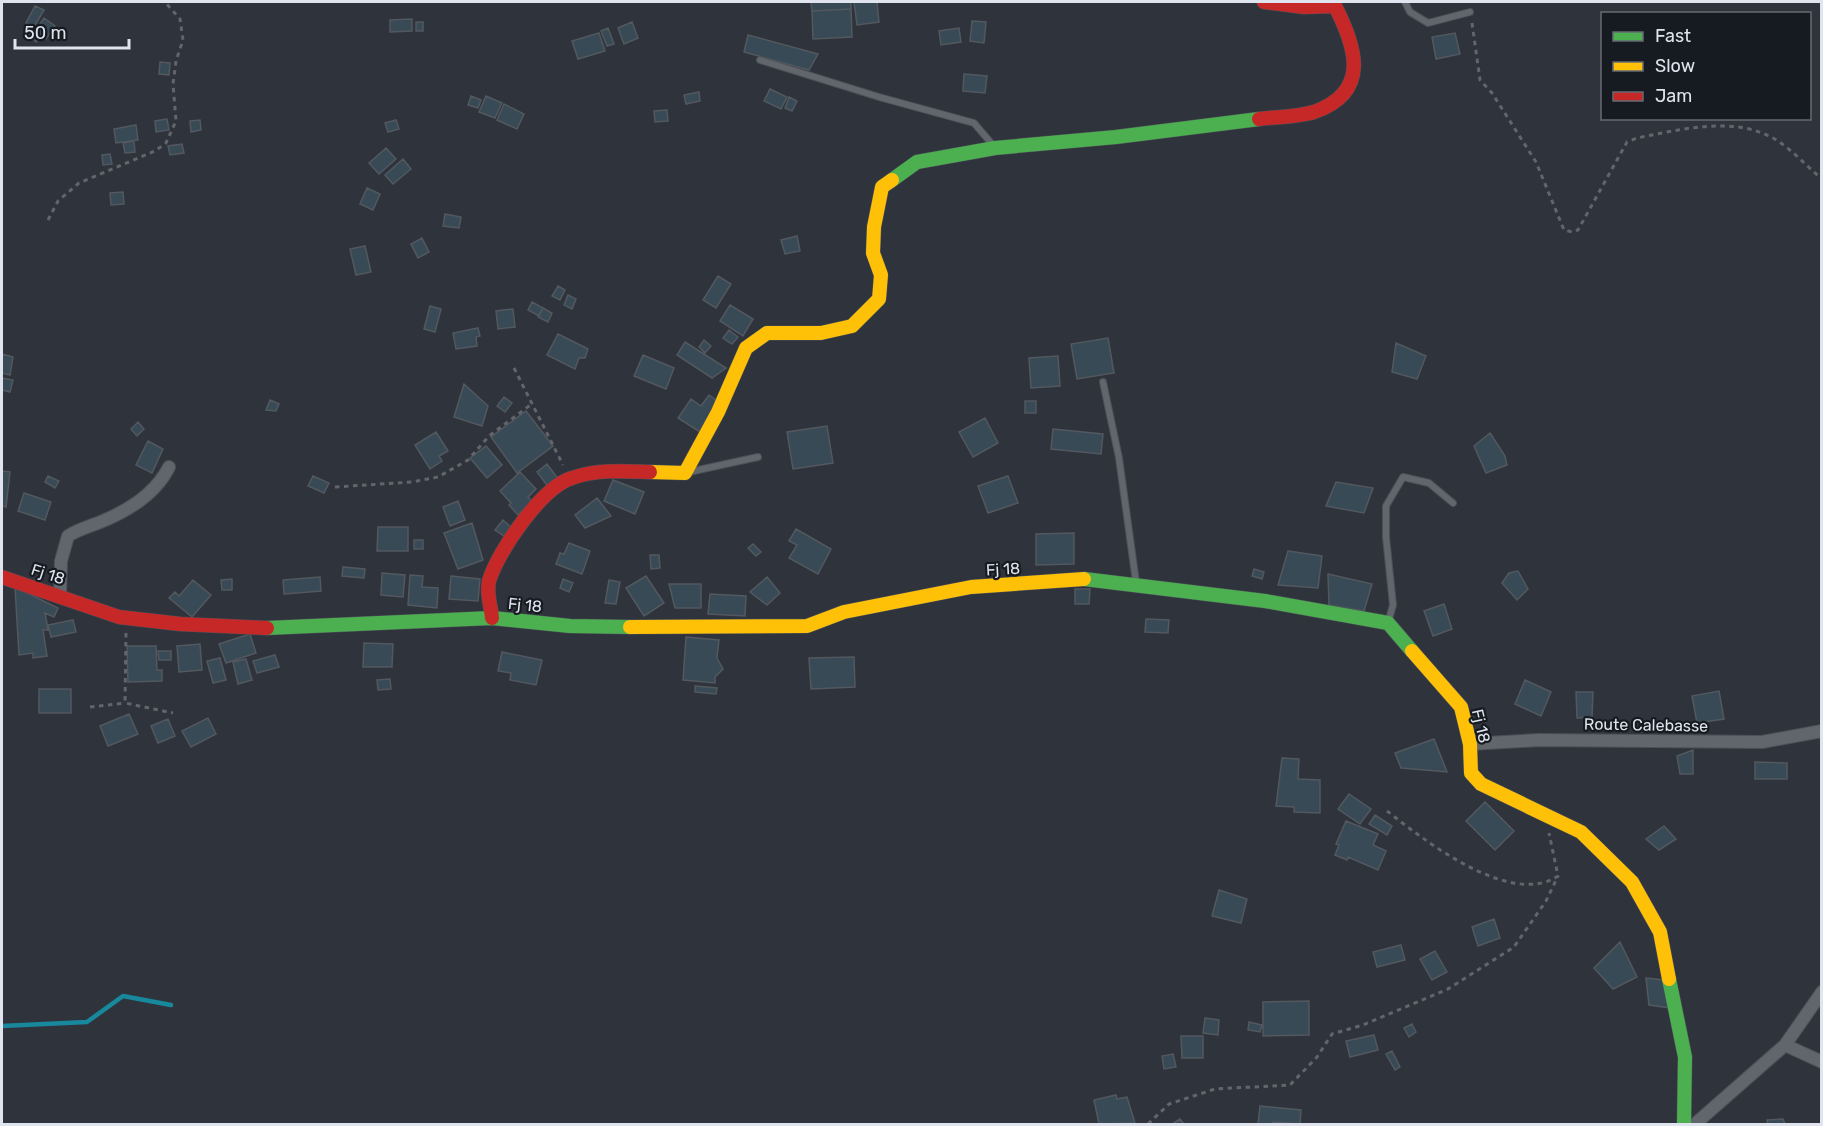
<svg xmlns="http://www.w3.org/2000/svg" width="1823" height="1126" viewBox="0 0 1823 1126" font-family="Rubik,sans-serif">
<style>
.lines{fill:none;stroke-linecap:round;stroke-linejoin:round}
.stream{stroke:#18899c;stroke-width:4.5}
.building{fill:#374a56;stroke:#53585f;stroke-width:1.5}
.lane-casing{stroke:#4c5057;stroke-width:8}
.street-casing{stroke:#4c5057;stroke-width:14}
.fast-casing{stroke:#4c5057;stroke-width:15}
.slow-casing{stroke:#4c5057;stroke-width:15}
.jam-casing{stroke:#4c5057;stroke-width:15}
.path{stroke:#62656b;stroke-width:3;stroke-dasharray:4.5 4.5;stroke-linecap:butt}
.lane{stroke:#61656c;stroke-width:6}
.street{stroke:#61656c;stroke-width:12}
.fast{stroke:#4caf50;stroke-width:14}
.slow{stroke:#ffc107;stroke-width:14}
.jam{stroke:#c62828;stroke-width:14}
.labels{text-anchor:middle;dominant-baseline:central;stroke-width:4.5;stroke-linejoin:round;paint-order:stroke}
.street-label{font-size:16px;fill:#dfe4ee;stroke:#161a21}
</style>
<rect width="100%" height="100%" fill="#2f333c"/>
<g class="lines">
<path class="stream" d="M2,1026L87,1022L123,996L171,1005"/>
</g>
<path class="building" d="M811,2H851V9L812,11Z
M854,2H877L879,22L857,25Z
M35,6L44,10L34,27L26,23Z
M851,9L852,37L813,39L812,11Z
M44,18L55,26L46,39L35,31Z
M412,19V31L390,32V20Z
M972,21L986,22L984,43L970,41Z
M416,22H423V31H416Z
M632,22L638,38L624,44L618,28Z
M30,26L41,37L36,42L25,31Z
M608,28L614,44L607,46L601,31Z
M959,28L961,42L941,45L939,31Z
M599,33L605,51L578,59L572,41Z
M1455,33L1460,54L1436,59L1432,37Z
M748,35L818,54L809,70L744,52Z
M160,62L170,63L169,75L159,74Z
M964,74L987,76L985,93L963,91Z
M770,89L787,97L781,109L764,101Z
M699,92L700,101L686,104L684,95Z
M471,96L481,100L478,108L468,105Z
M486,96L502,103L495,118L479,112Z
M789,97L797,101L792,111L785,108Z
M504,104L524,114L517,129L497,120Z
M667,110L668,121L655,122L654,111Z
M167,119L169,130L156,132L155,121Z
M200,120L201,130L191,132L190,121Z
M396,120L399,129L388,132L385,123Z
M136,125L138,140L116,143L114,129Z
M134,141L135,152L125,153L123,143Z
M182,144L184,153L170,155L168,146Z
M386,148L396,159L379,174L369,163Z
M110,154L112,164L103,165L102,155Z
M403,159L411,169L393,184L385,175Z
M367,188L380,194L373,210L360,204Z
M123,192L124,204L111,205L110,193Z
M445,214L461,217L459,228L443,226Z
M797,236L800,251L785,254L781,240Z
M422,238L429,252L418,258L411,244Z
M365,246L371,272L356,275L350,249Z
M718,276L731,284L716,308L703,300Z
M558,286L565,290L560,300L552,296Z
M568,295L576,299L572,309L564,305Z
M532,302L543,308L539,316L528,310Z
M730,305L753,319L743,336L720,321Z
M430,306L441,309L435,332L424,329Z
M543,308L552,313L548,322L538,317Z
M513,309L515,327L498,329L496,311Z
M478,328L480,336L476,337L477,346L456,349L453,333Z
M729,330L738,337L732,344L723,338Z
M558,334L588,349L585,358H579L575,369L547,355Z
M1108,338L1114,373L1077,379L1071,344Z
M704,340L711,346L705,353L699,347Z
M685,342L726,368L712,378L677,355Z
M1396,343L1426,356L1417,379L1392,372Z
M2,354L13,357L10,375L2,373Z
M643,355L674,368L666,389L634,376Z
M1058,356L1060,386L1031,388L1029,358Z
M2,378L13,380L10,392L2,390Z
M464,384L488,406L482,426L454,417Z
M709,395L719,402L700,432L678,418L691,399L701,406Z
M504,397L512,403L505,412L497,406Z
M270,400L279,404L276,411L266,410Z
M1025,401H1036V413H1025Z
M526,411L553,446L517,473L491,437Z
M985,418L998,443L973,457L959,432Z
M138,422L144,429L137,436L131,429Z
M827,426L833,463L793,469L787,432Z
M1053,429L1103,434L1101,454L1051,449Z
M436,432L448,451L439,456L442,461L430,469L415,445Z
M1490,433L1505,456L1507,465L1486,473L1474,446Z
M148,441L163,449L152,473L136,465Z
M486,446L502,465L487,478L470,458Z
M547,464L559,480L549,488L537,472Z
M2,471L10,472L6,507L2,506Z
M520,472L536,489L528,497L532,501L518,515L509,505L511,503L500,491Z
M48,476L59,481L55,488L45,482Z
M313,476L329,483L324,493L308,486Z
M1008,476L1018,503L988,513L978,486Z
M613,480L644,492L635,514L604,501Z
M1336,482L1373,488L1364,513L1326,506Z
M24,493L51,502L45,520L18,511Z
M597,498L611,516L585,528L575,515Z
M458,501L465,520L450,526L443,507Z
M503,520L511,527L504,536L495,530Z
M472,523L483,560L458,569L444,533Z
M378,527H408V551H377Z
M796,529L831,549L818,574L789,558L797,545L789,541Z
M1074,533V564L1036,565V534Z
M414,540H423V549H414Z
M569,543L590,551L582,574L556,564L560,553L564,554Z
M753,544L761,552L756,556L748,548Z
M1288,551L1322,556L1318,588L1278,585Z
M650,555H659L660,568L651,569Z
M343,567L365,569L364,578L342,576Z
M1254,569L1264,572L1262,579L1252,576Z
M1518,571L1528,589L1517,600L1502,583L1509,573Z
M382,573L405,575L403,597L381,595Z
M1328,574L1372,584L1364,611L1329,605Z
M410,575L423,576L422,587L438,588L437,608L408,605Z
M451,576L480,579L478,601L449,599Z
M646,576L664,603L644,616L626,588Z
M320,577L321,591L284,594L283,580Z
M767,577L780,593L767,605L750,592Z
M232,579V590H222L221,580Z
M563,579L573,583L569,592L560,588Z
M193,580L211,595L192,617L169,598L175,592L179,596Z
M609,580L620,582L616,604L605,603Z
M669,584H701V608H675Z
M15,587L58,608L54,617L45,613L48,630H43L47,656L33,658V653L19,655Z
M1075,589H1090L1089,604H1075Z
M710,594L746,596L745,616L708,614Z
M1444,604L1452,629L1433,636L1424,611Z
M1146,619L1169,620L1168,633L1145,632Z
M73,620L76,632L51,637L48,625Z
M250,634L256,653L226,663L219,644Z
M686,637L719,640L717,658L723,669L715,677V683L683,680Z
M364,643L393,644L392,667H363Z
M200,644L202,670L179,672L177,646Z
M127,646H156L157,670H162V681L128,682Z
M158,651H171V660H159Z
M502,652L542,660L536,685L510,680L511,673L498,671Z
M275,655L279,667L257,673L253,661Z
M854,657L855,687L811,689L809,658Z
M220,658L226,680L213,683L207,661Z
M246,659L252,680L238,684L233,662Z
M390,679L391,689L378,690L377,680Z
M1525,680L1551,692L1541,716L1515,704Z
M695,686L717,688L716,694L695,692Z
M39,689H71V713H39Z
M1719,691L1724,719L1697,723L1692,696Z
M1576,692H1593L1592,717L1577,718Z
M129,714L138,734L108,746L100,726Z
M208,718L216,734L191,747L182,731Z
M168,719L175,736L158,743L151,726Z
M1434,739L1447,772L1401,768L1395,753Z
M1693,750V774H1680L1677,756Z
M1282,758L1299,759L1298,779L1320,780V813L1294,812V807L1276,806Z
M1755,762L1787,763V779H1755Z
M1349,794L1371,809L1360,824L1338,809Z
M1485,802L1514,831L1495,850L1466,821Z
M1375,815L1392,826L1387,835L1369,824Z
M1346,821L1378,834L1373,845L1386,851L1378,870L1348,857L1347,860L1335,855L1339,845L1336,844Z
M1664,826L1676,839L1659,850L1646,839Z
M1219,890L1247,899L1241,923L1212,916Z
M1494,919L1500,938L1478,946L1472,927Z
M1620,942L1637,977L1613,989L1594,968Z
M1401,945L1405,960L1377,967L1373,952Z
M1435,951L1447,972L1432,980L1420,959Z
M1646,978L1664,980L1671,1008L1649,1005Z
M1309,1001V1035L1263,1036V1002Z
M1205,1018L1219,1020L1218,1035L1203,1033Z
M1249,1022L1262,1025L1260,1032L1248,1030Z
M1412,1024L1416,1032L1409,1037L1404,1028Z
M1374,1035L1378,1050L1350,1057L1346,1041Z
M1181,1036H1203V1058H1182Z
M1392,1051L1400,1067L1395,1070L1386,1054Z
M1173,1054L1176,1067L1164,1069L1162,1056Z
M1116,1095L1117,1099L1127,1097L1135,1123L1099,1124L1094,1100Z
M1260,1106L1301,1110L1300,1124L1273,1122V1124H1258Z
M1180,1119L1184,1124H1172Z
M1783,1119L1785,1124H1768L1767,1120Z"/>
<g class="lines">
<defs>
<path id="lane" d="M1405,2L1410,12L1428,23L1470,12
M760,60L879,97L974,123L992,144
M1103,382L1119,458L1136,582
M689,472L758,457
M1388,623L1393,605L1386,537V506L1403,477L1429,483L1453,503"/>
<path id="street" d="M60,595L61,561L68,536C77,530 87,527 98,523C126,512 155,495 169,467
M1470,744L1539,740L1762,742L1822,731
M1785,1045L1822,992
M1695,1124L1785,1045L1822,1062"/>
<path id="fast" d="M892,180L917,162L995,148L1116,137L1259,119
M1084,579L1265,601L1388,623L1412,651
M267,628L492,618L570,626L630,627
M1669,979L1685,1057L1684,1124"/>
<path id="slow" d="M650,472L685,473L718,412L746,348L767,333H821L852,326L879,299L881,275L873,253L874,227L882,187L892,180
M630,627L807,626L844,612L971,587L1084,579
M1412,651L1461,707L1470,744L1471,773L1481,784L1581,832L1632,882L1660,932L1669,979"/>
<path id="jam" d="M1259,119C1276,117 1297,117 1314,112C1371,92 1356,47 1335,6L1304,7L1264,2
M2,577L119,617L180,624L267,628
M492,618C491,606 486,593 489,581C498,551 542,487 572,478C597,469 625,471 650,472"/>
</defs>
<use href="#lane" class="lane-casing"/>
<use href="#street" class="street-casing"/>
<use href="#fast" class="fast-casing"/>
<use href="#slow" class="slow-casing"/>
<use href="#jam" class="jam-casing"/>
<path class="path" d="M1472,23L1480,80L1492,93L1536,162L1564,230L1572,232L1578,230L1627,142L1637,138C1678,130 1731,116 1771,137C1790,147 1805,165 1822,179
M48,220L58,201L79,183L155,151L166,143L176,121L173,84L176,61L183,40L180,19L165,2
M514,368L563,465
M335,487L412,482L438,477L468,460L489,436L533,403
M126,633L125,703L173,713
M90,707L125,703
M1387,811C1424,840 1510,908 1558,876L1549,833
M1148,1124L1169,1104L1215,1089L1290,1085L1317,1057L1332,1034L1363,1025L1448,989L1514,947L1546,901L1558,876"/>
<use href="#lane" class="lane"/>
<use href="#street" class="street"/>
<use href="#fast" class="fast"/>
<use href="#slow" class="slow"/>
<use href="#jam" class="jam"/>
</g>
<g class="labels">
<g class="street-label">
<text transform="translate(1003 569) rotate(-3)">Fj 18</text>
<text transform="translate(48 574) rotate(18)">Fj 18</text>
<text transform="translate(525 605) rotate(6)">Fj 18</text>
<text transform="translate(1646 725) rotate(1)">Route Calebasse</text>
<text transform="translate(1481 726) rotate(77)">Fj 18</text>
</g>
</g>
<rect width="1823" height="1126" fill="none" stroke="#dfe4ee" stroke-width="6"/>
<rect x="1601" y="12" width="210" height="108" fill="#161a21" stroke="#666b73" stroke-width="1.5"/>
<rect x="1613" y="32" width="30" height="9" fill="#4caf50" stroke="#666b73" stroke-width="1.5"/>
<text x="1655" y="42" font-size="18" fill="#dfe4ee">Fast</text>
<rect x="1613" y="62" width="30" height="9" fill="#ffc107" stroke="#666b73" stroke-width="1.5"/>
<text x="1655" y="72" font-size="18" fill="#dfe4ee">Slow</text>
<rect x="1613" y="92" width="30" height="9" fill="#c62828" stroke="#666b73" stroke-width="1.5"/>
<text x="1655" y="102" font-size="18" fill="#dfe4ee">Jam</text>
<path d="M15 39v9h114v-9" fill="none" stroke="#dfe4ee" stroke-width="3"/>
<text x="24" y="39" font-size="18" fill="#dfe4ee" stroke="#161a21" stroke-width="4.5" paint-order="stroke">50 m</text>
</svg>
